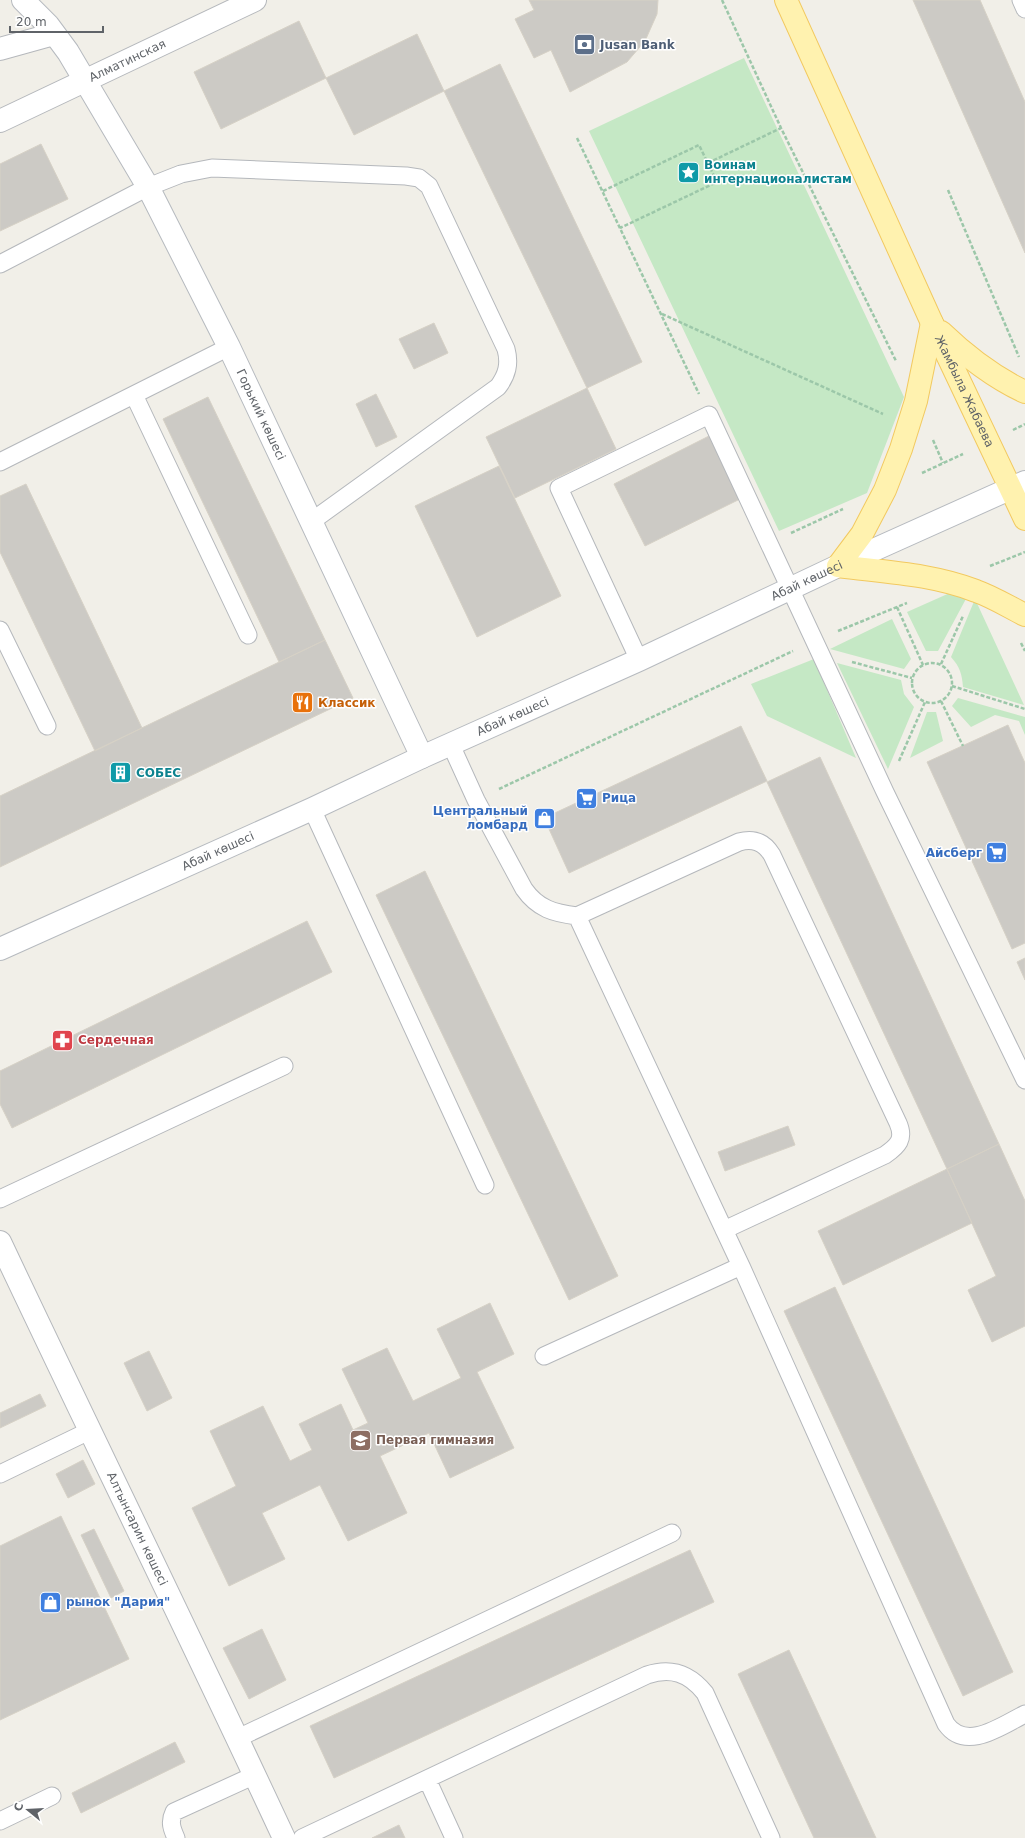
<svg xmlns="http://www.w3.org/2000/svg" width="1025" height="1838" viewBox="0 0 1025 1838" font-family="'DejaVu Sans',sans-serif">
<style>
.green{fill:#c5e8c5}
.building{fill:#cccac5;stroke:#d6d1c6}
.lines{fill:none;stroke-linecap:round;stroke-linejoin:round}
.lane-casing{stroke:#b5b8bc;stroke-width:19}
.street-casing{stroke:#b5b8bc;stroke-width:24}
.secondary-casing{stroke:#b6babf;stroke-width:24}
.primary-casing{stroke:#f2c960;stroke-width:24}
.path{stroke:#9cc7a9;stroke-width:2.5;stroke-dasharray:4 2;stroke-linecap:butt}
.lane{stroke:#fff;stroke-width:17}
.street{stroke:#fff;stroke-width:22}
.secondary{stroke:#fff;stroke-width:22}
.primary{stroke:#fff2af;stroke-width:22}
.labels{text-anchor:middle;dominant-baseline:central;stroke-width:3;stroke-linejoin:round;paint-order:stroke}
.service-label{font-size:12px;font-weight:bold;fill:#4e5e75;stroke:#fff;text-anchor:start}
.street-label{font-size:12px;fill:#5f6368;stroke:#fff}
.culture-label{font-size:12px;font-weight:bold;fill:#0d838f;stroke:#fff;text-anchor:start}
.food-label{font-size:12px;font-weight:bold;fill:#c56008;stroke:#fff;text-anchor:start}
.shop-label{font-size:12px;font-weight:bold;fill:#366cbe;stroke:#fff;text-anchor:start}
.health-label{font-size:12px;font-weight:bold;fill:#be3a42;stroke:#fff;text-anchor:start}
.education-label{font-size:12px;font-weight:bold;fill:#785e54;stroke:#fff;text-anchor:start}
</style>
<rect width="100%" height="100%" fill="#f1efe8"/>
<path class="green" d="M744,58L904,397L867,493L779,531L589,131Z
M952,592L967,597L938,651H926L907,612Z
M975,599L1024,705L963,687C962,674 960,667 951,657Z
M892,619L911,659L904,669L830,649Z
M814,659L856,758L767,716L751,684Z
M837,663L901,680L904,694L914,707L888,769Z
M958,698L1025,717V735L1019,721L995,715L971,727L952,706Z
M927,712H936L943,741L910,758Z"/>
<path class="building" d="M529,0H658L657,14L645,41L627,62L570,92L551,50L534,58L515,19L534,10Z
M913,0H980L1025,102V253Z
M299,21L326,78L221,129L194,72Z
M417,34L444,91L354,135L326,78Z
M500,64L642,362L587,388L444,91Z
M41,144L68,199L0,231V164Z
M434,323L448,353L414,369L399,339Z
M587,388L616,449L515,498L486,437Z
M376,394L397,437L376,447L356,404Z
M208,397L325,640L279,662L163,419Z
M709,436L740,499L645,546L614,484Z
M499,466L561,596L477,637L415,506Z
M26,484L142,728L95,751L0,552V496Z
M325,640L353,698L0,867V796Z
M1008,725L1025,763V943L1012,949L927,762Z
M741,726L767,781L569,873L544,818Z
M820,757L999,1144L947,1169L767,782Z
M425,871L618,1276L569,1300L376,895Z
M307,921L332,972L12,1128L0,1104V1071Z
M1025,958V980L1017,962Z
M788,1126L795,1145L725,1171L718,1152Z
M999,1144L1025,1201V1326L992,1342L968,1290L996,1276L947,1169Z
M947,1169L972,1223L843,1285L818,1231Z
M835,1287L1013,1672L963,1696L784,1311Z
M490,1303L514,1354L477,1372L514,1448L450,1478L429,1433L380,1456L407,1513L348,1541L320,1485L262,1513L285,1559L229,1586L192,1508L236,1486L210,1431L263,1406L290,1461L312,1450L299,1424L341,1404L353,1430L368,1423L342,1369L387,1348L413,1401L461,1378L437,1329Z
M149,1351L172,1398L147,1411L124,1363Z
M40,1394L46,1406L0,1428V1413Z
M83,1460L95,1484L68,1498L56,1474Z
M61,1516L129,1659L0,1720V1546Z
M94,1529L124,1591L111,1598L81,1535Z
M690,1550L714,1602L334,1778L310,1726Z
M262,1629L286,1680L249,1699L223,1648Z
M789,1650L876,1838H814L738,1674Z
M175,1742L185,1762L81,1813L72,1793Z
M399,1825L405,1838H372Z"/>
<g class="lines">
<defs>
<path id="lane" d="M1021,0L1025,9
M0,264L148,187L181,174L212,168L406,176L419,178L429,186L506,349C510,364 507,375 498,387L312,521
M134,395L248,635
M0,462L229,347
M0,630L47,726
M639,660L559,488L709,415L885,792L1025,1080
M451,745L476,800L524,889C538,909 554,913 577,916L739,842C753,838 764,842 772,855L898,1123C905,1139 898,1146 885,1155L724,1230
M312,809L485,1185
M0,1199L284,1066
M741,1266L946,1724C966,1752 1001,1726 1025,1714
M544,1356L741,1266L577,916
M0,1474L89,1431
M238,1738L672,1533
M427,1779L454,1838
M0,1821L52,1796
M176,1838C172,1829 169,1822 174,1812L255,1775
M302,1838L647,1675C671,1667 689,1673 705,1693L771,1838"/>
<g id="street">
<path d="M0,49L54,34"/>
<path id="s1" d="M0,121L255,0"/>
<path id="s2" d="M0,1242C94,1441 191,1638 284,1838"/>
</g>
<g id="secondary">
<path id="s3" d="M23,0L48,25L68,52L148,187L229,347L422,757"/>
<path id="s4" d="M0,949L312,809L422,757L639,660L838,566L1025,482"/>
</g>
<g id="primary">
<path id="s5" d="M786,0L932,323L1025,519"/>
<path d="M932,323L916,401L901,449L885,490L862,534L838,566C884,572 933,574 976,591C993,597 1009,607 1025,615"/>
<path d="M941,332C967,357 993,377 1025,392"/>
</g>
</defs>
<use href="#lane" class="lane-casing"/>
<use href="#street" class="street-casing"/>
<use href="#secondary" class="secondary-casing"/>
<use href="#primary" class="primary-casing"/>
<path class="path" d="M722,0L781,128L896,361
M577,138L699,394
M708,163L781,128
M948,190L1019,357
M603,191L699,145L717,182L620,228
M662,314L883,414
M1013,430L1025,424
M933,440L943,463
M922,473L963,454
M791,533L843,509
M990,566L1025,552
M897,607L923,665
M838,631L907,603
M1021,643L1025,651
M852,662L912,678
M912 683a20 20 0 1 1 40 0a20 20 0 1 1-40 0Z
M941,664L963,616
M952,686L1025,709
M941,701L963,746
M899,761L925,702
M499,789L793,651"/>
<use href="#lane" class="lane"/>
<use href="#street" class="street"/>
<use href="#secondary" class="secondary"/>
<use href="#primary" class="primary"/>
</g>
<defs>
<symbol id="bank-square" viewBox="-11 -11 22 22"><rect x="-9" y="-9" width="18" height="18" rx="4" fill="#5c6f8a" stroke="#fff"/><path d="M-6-4H6V4H-6ZM0-2.3a2.3 2.3 0 1 0 0 4.6a2.3 2.3 0 1 0 0-4.6Z" fill="#fff"/></symbol>
<symbol id="sight-square" viewBox="-11 -11 22 22"><rect x="-9" y="-9" width="18" height="18" rx="4" fill="#0f9aa8" stroke="#fff"/><path d="M0-6L1.8-2.2L6-1.7L2.9 1.2L3.7 5.4L0 3.3L-3.7 5.4L-2.9 1.2L-6-1.7L-1.8-2.2Z" fill="#fff"/></symbol>
<symbol id="restaurant-square" viewBox="-11 -11 22 22"><rect x="-9" y="-9" width="18" height="18" rx="4" fill="#e8710a" stroke="#fff"/><path d="M-5-6h1v4h1v-4h1v4h1v-4h1v5L-1.5 .5V6h-2V.5L-5-1ZM5-6V6H3V1.5H1.5Q1.5-4 5-6Z" fill="#fff"/></symbol>
<symbol id="building-square" viewBox="-11 -11 22 22"><rect x="-9" y="-9" width="18" height="18" rx="4" fill="#0f9aa8" stroke="#fff"/><path d="M-4-6H4V6H1V3H-1V6H-4ZM-2.5-4.3h1.7v1.8h-1.7ZM.8-4.3h1.7v1.8H.8ZM-2.5-1h1.7V.8h-1.7ZM.8-1h1.7V.8H.8Z" fill="#fff"/></symbol>
<symbol id="supermarket-square" viewBox="-11 -11 22 22"><rect x="-9" y="-9" width="18" height="18" rx="4" fill="#3f7fe0" stroke="#fff"/><path d="M-6-5.5h2.5l.6 2H6L4.5 2H-2.5L-4.4-4H-6ZM-1.5 3.2a1.3 1.3 0 1 0 .1 0ZM3 3.2a1.3 1.3 0 1 0 .1 0Z" fill="#fff"/></symbol>
<symbol id="shop-square" viewBox="-11 -11 22 22"><rect x="-9" y="-9" width="18" height="18" rx="4" fill="#3f7fe0" stroke="#fff"/><path d="M-5-2.5h2.3a2.7 3.5 0 0 1 5.4 0H5L5.5 6h-11ZM-1.5-2.5h3a1.5 2.3 0 0 0-3 0Z" fill="#fff"/></symbol>
<symbol id="pharmacy-square" viewBox="-11 -11 22 22"><rect x="-9" y="-9" width="18" height="18" rx="4" fill="#e0444e" stroke="#fff"/><path d="M-2-6h4v4h4v4h-4v4h-4v-4h-4v-4h4Z" fill="#fff"/></symbol>
<symbol id="school-square" viewBox="-11 -11 22 22"><rect x="-9" y="-9" width="18" height="18" rx="4" fill="#8d6e63" stroke="#fff"/><path d="M0-5L7-2L0 1L-7-2ZM-4 1L0 2.5L4 1V4Q0 6-4 4Z" fill="#fff"/></symbol>
</defs>
<g fill-rule="evenodd">
<use href="#bank-square" x="572" y="32" width="25" height="25"/>
<use href="#sight-square" x="676" y="160" width="25" height="25"/>
<use href="#restaurant-square" x="290" y="690" width="25" height="25"/>
<use href="#building-square" x="108" y="760" width="25" height="25"/>
<use href="#supermarket-square" x="574" y="786" width="25" height="25"/>
<use href="#shop-square" x="532" y="806" width="25" height="25"/>
<use href="#supermarket-square" x="984" y="840" width="25" height="25"/>
<use href="#pharmacy-square" x="50" y="1028" width="25" height="25"/>
<use href="#school-square" x="348" y="1428" width="25" height="25"/>
<use href="#shop-square" x="38" y="1590" width="25" height="25"/>
</g>
<g class="labels">
<g class="service-label">
<text x="600" y="45">Jusan Bank</text>
</g>
<g class="street-label">
<text stroke="none"><textPath href="#s1" startOffset="141">Алматинская</textPath></text>
<text stroke="none"><textPath href="#s5" startOffset="430">Жамбыла Жабаева</textPath></text>
<text stroke="none"><textPath href="#s3" startOffset="480">Горький көшесі</textPath></text>
<text stroke="none"><textPath href="#s4" startOffset="887">Абай көшесі</textPath></text>
<text stroke="none"><textPath href="#s4" startOffset="563">Абай көшесі</textPath></text>
<text stroke="none"><textPath href="#s4" startOffset="239">Абай көшесі</textPath></text>
<text stroke="none"><textPath href="#s2" startOffset="318">Алтынсарин көшесі</textPath></text>
</g>
<g class="culture-label">
<text x="704" y="165">Воинам<tspan x="704" dy="14">интернационалистам</tspan></text>
<text x="136" y="773">СОБЕС</text>
</g>
<g class="food-label">
<text x="318" y="703">Классик</text>
</g>
<g class="shop-label">
<text x="602" y="798">Рица</text>
<text x="528" y="811" text-anchor="end">Центральный<tspan x="528" dy="14">ломбард</tspan></text>
<text x="982" y="853" text-anchor="end">Айсберг</text>
<text x="66" y="1602">рынок "Дария"</text>
</g>
<g class="health-label">
<text x="78" y="1040">Сердечная</text>
</g>
<g class="education-label">
<text x="376" y="1440">Первая гимназия</text>
</g>
</g>
<g transform="translate(28 1810) rotate(288)" stroke="#ffffff" stroke-width="3" paint-order="stroke">
<path d="M0-3L7 15L0 10L-7 15Z" fill="#5f6368"/>
<text y="-6" font-size="11" font-weight="bold" text-anchor="middle" fill="#5f6368">С</text>
</g>
<path d="M10 26v6h93v-6" fill="none" stroke="#5f6368" stroke-width="2"/>
<text x="16" y="26" font-size="12" fill="#5f6368" stroke="#ffffff" stroke-width="3" paint-order="stroke">20 m</text>
</svg>
